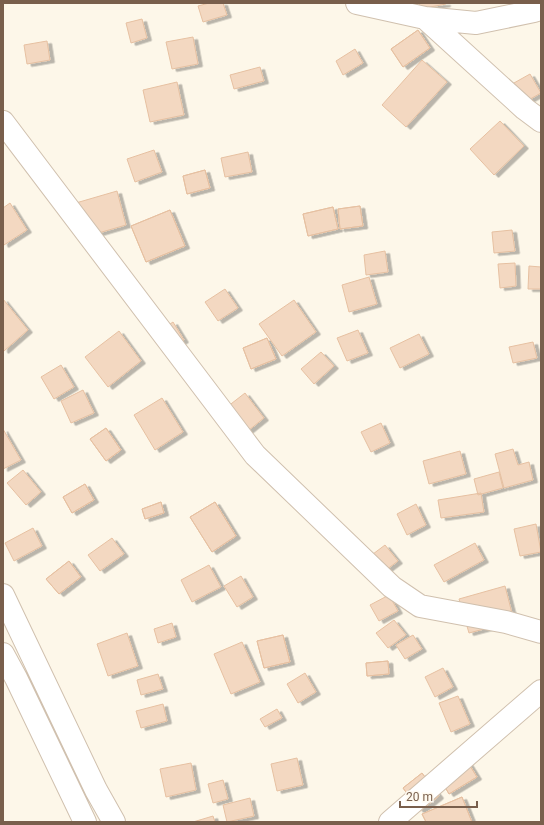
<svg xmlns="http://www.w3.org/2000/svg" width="544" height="825" viewBox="0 0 544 825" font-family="Roboto,sans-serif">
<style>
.building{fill:#f3d8c1;stroke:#e6c0a1;filter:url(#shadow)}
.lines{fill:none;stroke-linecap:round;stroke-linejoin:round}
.minor-casing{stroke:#d0c0ae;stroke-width:24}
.minor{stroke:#fff;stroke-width:22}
</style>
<defs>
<filter id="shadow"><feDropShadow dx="4.5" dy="2.5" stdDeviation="0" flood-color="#0004"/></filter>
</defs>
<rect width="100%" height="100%" fill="#fdf7e9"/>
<path class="building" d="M209,3H223L227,15L203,22L198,6Z
M419,3H446V4L420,9Z
M142,19L147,38L131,43L126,23Z
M418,30L430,48L403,67L391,49Z
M418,30L430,48L403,67L391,49Z
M193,37L198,64L172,69L166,42Z
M47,41L50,60L27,64L24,45Z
M355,49L363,63L343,75L336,61Z
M422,60L447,82L406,127L382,105Z
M260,67L264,81L234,89L230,75Z
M530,74L541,93L516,107L505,88Z
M177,82L184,115L150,122L143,90Z
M500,121L524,146L494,175L470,149Z
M154,150L162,172L135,182L127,159Z
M248,152L252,172L225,177L221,158Z
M205,170L210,188L187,194L183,176Z
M205,170L210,188L187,194L183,176Z
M117,191L126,225L78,239L69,205Z
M10,203L27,230L4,245L3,243V208Z
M360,206L363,226L340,229L338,209Z
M360,206L363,226L340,229L338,209Z
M333,207L338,229L308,236L303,214Z
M333,207L338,229L308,236L303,214Z
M170,210L185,246L146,262L131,226Z
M170,210L185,246L146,262L131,226Z
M512,230L515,251L494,253L492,232Z
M385,251L388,272L366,275L364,255Z
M515,263L516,286L500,288L498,264Z
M529,266L541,267V289H528Z
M369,277L377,304L349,312L342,285Z
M225,289L238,308L218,321L205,302Z
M3,299L28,330L4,351L3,350Z
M294,300L316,332L282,356L259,324Z
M173,322L184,340L169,349L158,332Z
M358,330L368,353L347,361L337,338Z
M119,331L141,361L108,387L85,357Z
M419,334L429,354L400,368L390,348Z
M267,338L276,359L251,369L243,348Z
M267,338L276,359L251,369L243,348Z
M533,342L537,358L513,363L509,347Z
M321,352L334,366L314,384L301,369Z
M61,365L74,387L54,399L41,377Z
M83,390L94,413L71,423L61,401Z
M245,393L264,418L238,439L218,414Z
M162,398L183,432L155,450L134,415Z
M381,423L390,443L371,452L361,432Z
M106,428L121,450L106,461L90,439Z
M106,428L121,450L106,461L90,439Z
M3,429L21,460L3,469Z
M513,449L518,465L529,462L533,480L504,488L495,454Z
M460,451L466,474L429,484L423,461Z
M23,470L41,492L26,505L7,483Z
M499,472L503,488L478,495L474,479Z
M85,484L94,500L72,513L63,497Z
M85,484L94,500L72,513L63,497Z
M481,493L484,512L441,518L438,500Z
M161,502L164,513L145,519L142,509Z
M161,502L164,513L145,519L142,509Z
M215,502L236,536L212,552L190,517Z
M215,502L236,536L212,552L190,517Z
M416,504L426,525L407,535L397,514Z
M536,524L541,552L520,556L514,529Z
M33,528L42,546L14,561L5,543Z
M112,538L124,554L100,571L88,555Z
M475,543L484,560L444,582L434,565Z
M385,545L398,561L382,573L369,557Z
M69,561L81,577L59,594L46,579Z
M69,561L81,577L59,594L46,579Z
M209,565L221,587L192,602L181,580Z
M241,576L253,597L237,607L224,586Z
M505,586L514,621L469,633L459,599Z
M389,595L398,611L379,621L370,605Z
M394,620L406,635L388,648L376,633Z
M172,623L176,637L158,643L154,629Z
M127,633L138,666L108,676L97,644Z
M283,635L290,662L264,668L257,641Z
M283,635L290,662L264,668L257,641Z
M413,635L422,649L405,659L396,645Z
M242,642L260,682L231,694L214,654Z
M388,661L389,674L367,676L366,663Z
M388,661L389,674L367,676L366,663Z
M443,668L453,687L435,697L425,677Z
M305,673L316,692L298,703L287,684Z
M158,674L163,689L141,695L137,680Z
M458,696L470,724L451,732L439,703Z
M163,704L167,721L141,728L136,711Z
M277,709L282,718L265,727L260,719Z
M464,756L477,777L449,794L437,773Z
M464,756L477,777L449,794L437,773Z
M297,758L303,785L277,791L271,764Z
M191,763L196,790L166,797L160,769Z
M422,773L439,796L420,811L403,788Z
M422,773L439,796L420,811L403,788Z
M223,780L228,799L213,803L208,784Z
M462,797L472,822H426L422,814Z
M462,797L472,822H426L422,814Z
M250,798L254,816L227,822L223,805Z
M213,816L215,822H193Z"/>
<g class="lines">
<defs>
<path id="minor" d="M357,3L425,18L476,23L534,11L541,9
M425,18L525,109L541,121
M3,122L255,455L392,587L420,606L506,622L541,632
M3,595L96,790L114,822
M3,654L16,678L85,822
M390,822L541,691"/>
</defs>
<use href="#minor" class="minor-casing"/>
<use href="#minor" class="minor"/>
</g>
<rect width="544" height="825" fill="none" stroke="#795f4c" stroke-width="8"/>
<path d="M400 801v6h77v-6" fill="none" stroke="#795f4c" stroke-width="2"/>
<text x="406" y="801" font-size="12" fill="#795f4c" stroke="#fffaf0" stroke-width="3" paint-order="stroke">20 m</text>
</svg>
